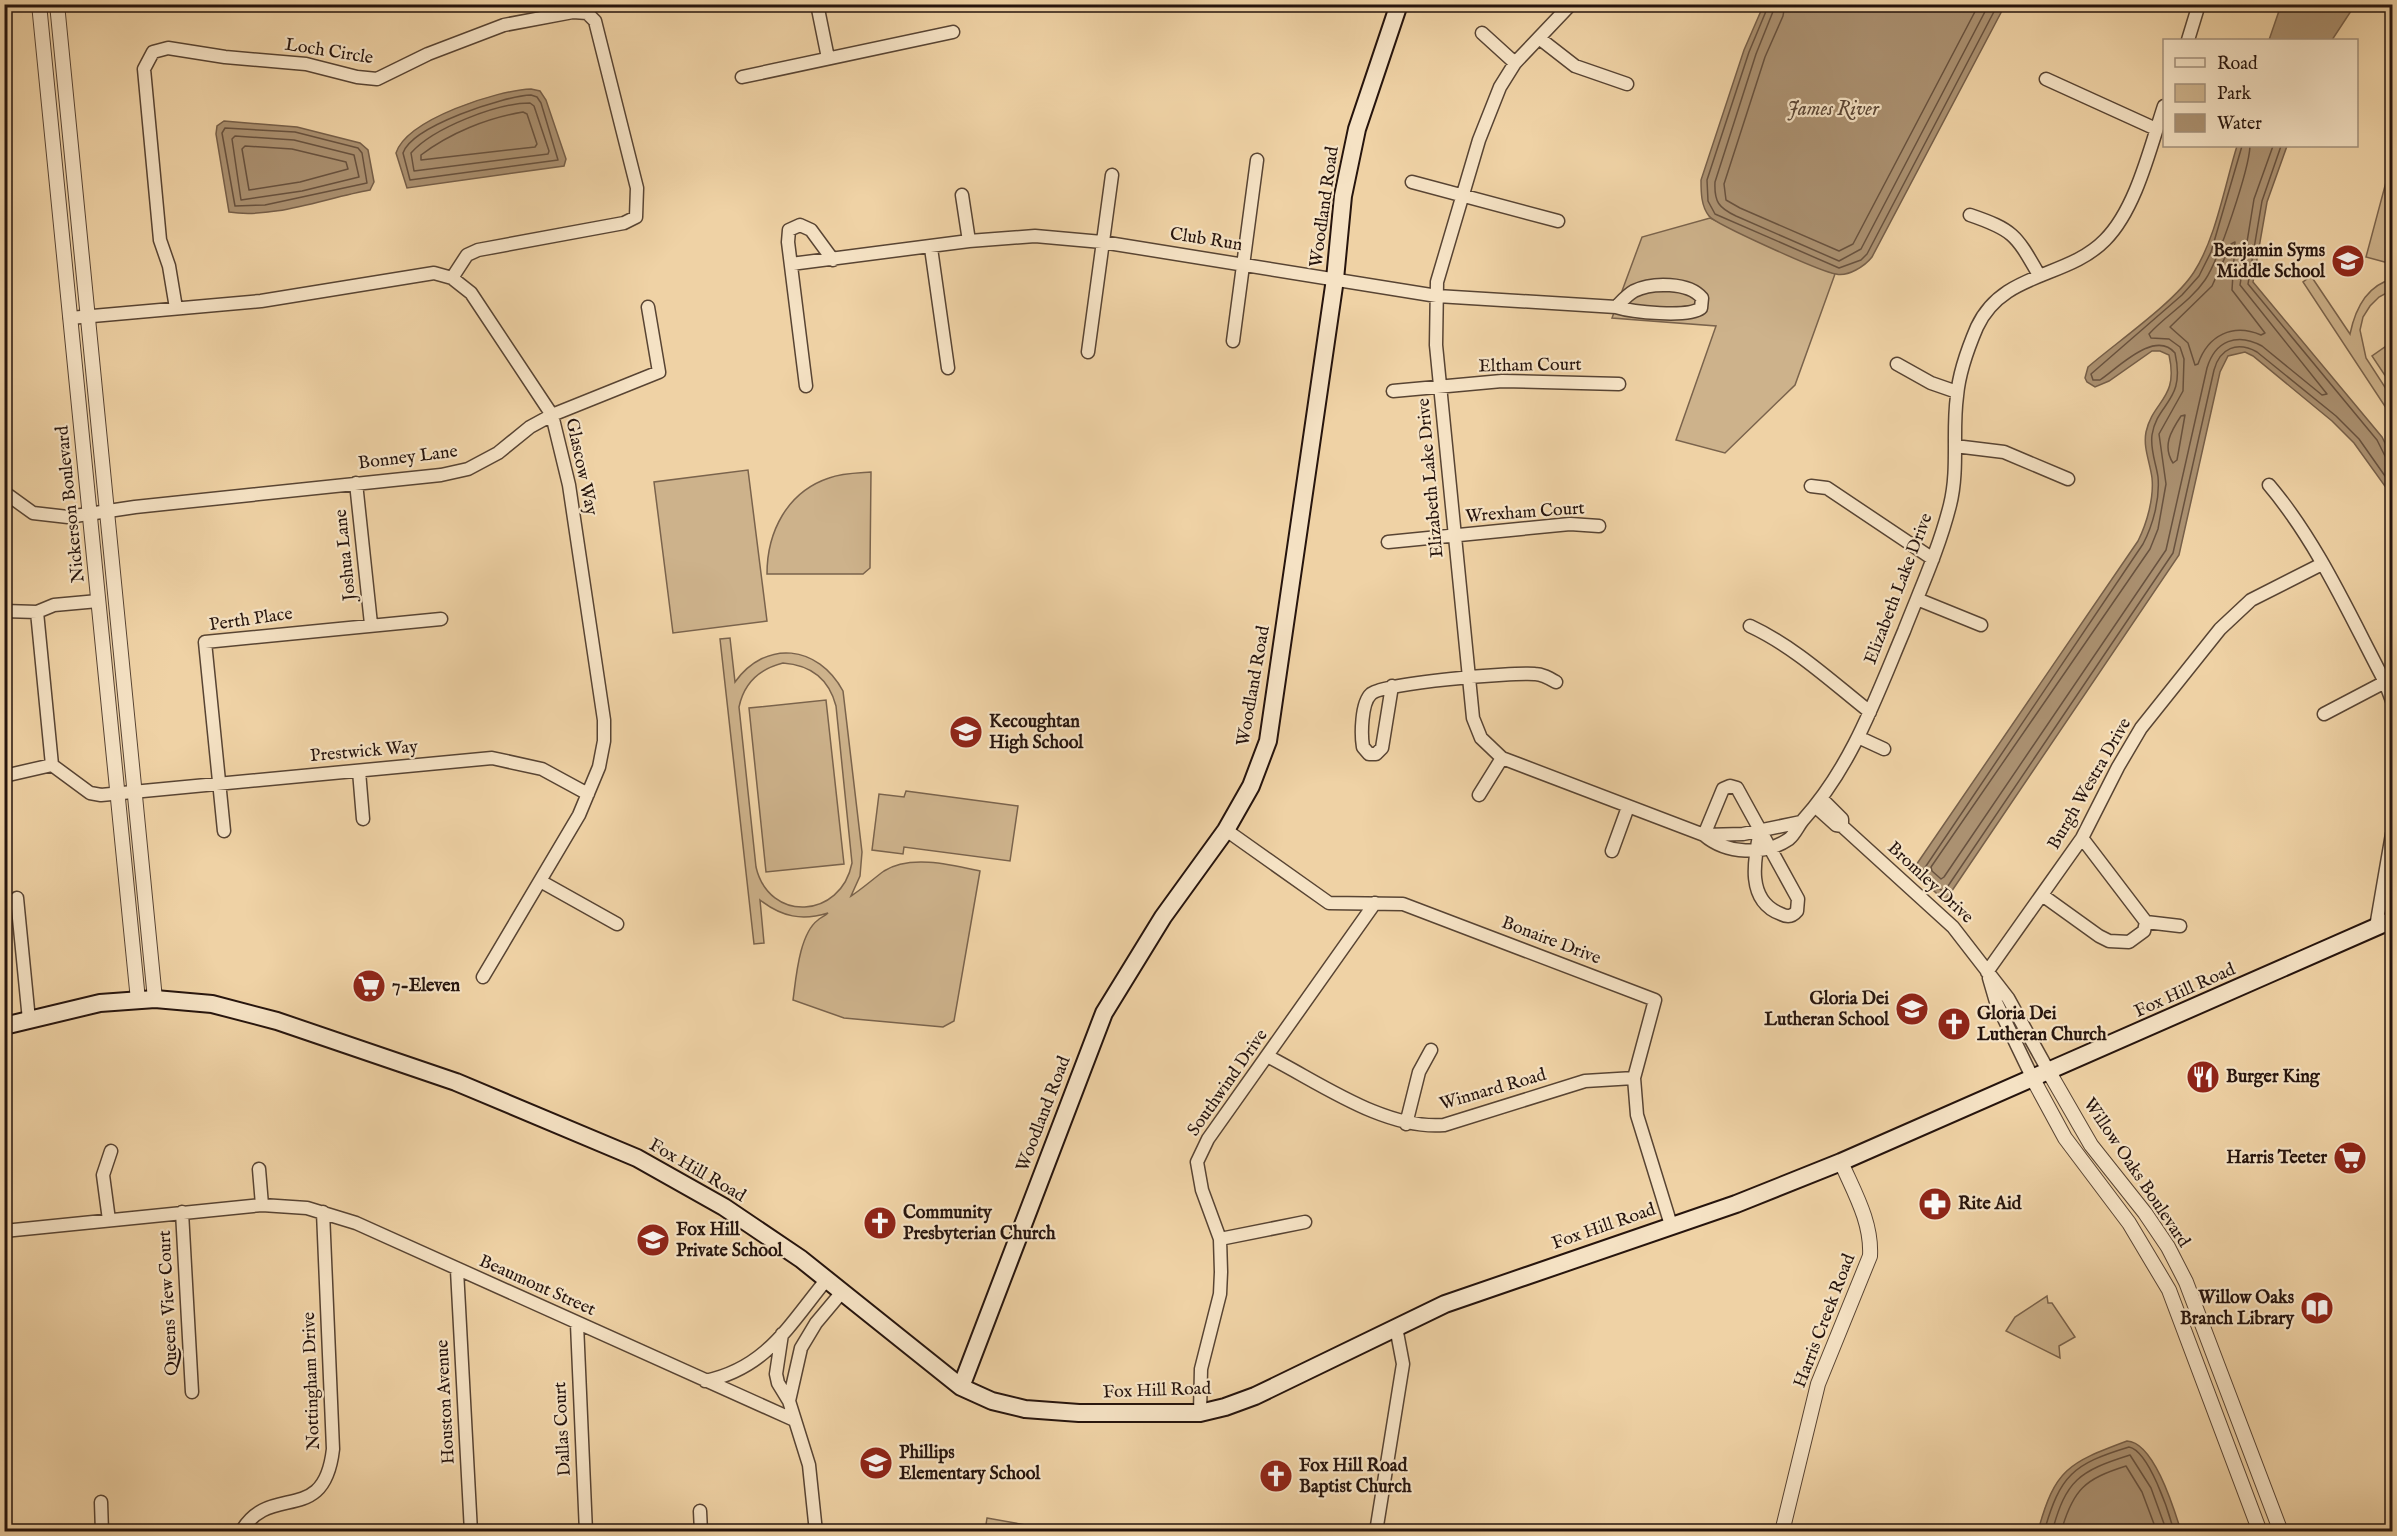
<svg xmlns="http://www.w3.org/2000/svg" width="2397" height="1536" viewBox="0 0 2397 1536" font-family="'IM FELL English',serif">
<style>
.green{fill:#cdb28b;stroke:#7a634c;stroke-width:1.5;fill-rule:evenodd}
.water{fill:#ab9171;stroke:#765f49;stroke-width:1.5}
.lines{fill:none;stroke-linecap:round;stroke-linejoin:round}
.shore{stroke:#68523f;stroke-width:1.5}
.minor-casing{stroke:#584433;stroke-width:15}
.tertiary-casing{stroke:#584433;stroke-width:16}
.secondary-casing{stroke:#26140d;stroke-width:20}
.minor{stroke:#f5e2c4;stroke-width:12}
.tertiary{stroke:#f5e2c4;stroke-width:14}
.secondary{stroke:#f5e2c4;stroke-width:16}
.labels{text-anchor:middle;dominant-baseline:central;stroke-width:4.5;stroke-linejoin:round;paint-order:stroke}
.street-label{font-size:18px;fill:#26140d;stroke:#f5e2c4}
.poi-label{font-size:18px;font-weight:bold;fill:#26140d;stroke:#f5e2c4;text-anchor:start}
.water-label{font-size:20px;font-style:italic;fill:#5b4635;stroke:#f5e2c4}
</style>
<rect width="100%" height="100%" fill="#efd2a5"/>
<filter id="stains"><feTurbulence type="fractalNoise" baseFrequency=".00333" numOctaves="4"/><feColorMatrix values="0 0 0 0 .2 0 0 0 0 .09 0 0 0 0 .02 0 0 0 .5 -.17"/></filter>
<radialGradient id="worn" r=".72"><stop offset=".6" stop-color="#630" stop-opacity="0"/><stop offset="1" stop-color="#630" stop-opacity=".3"/></radialGradient>
<path class="green" d="M2386,182L2392,183V264L2366,257Z
M1710,218L1835,274L1795,385L1725,453L1676,440L1716,326L1612,318L1642,237Z
M2311,276L2350,334C2355,310 2366,286 2392,279V290L2379,297L2370,306L2363,317L2360,330L2366,358L2392,398V417L2303,282Z
M2392,342V386L2372,356Z
M748,470L767,621L673,633L654,482Z
M871,472L870,568L863,574H767C767,532 787,492 829,478C842,473 857,473 871,472Z
M730,638L735,682C766,639 818,645 843,691L862,852L860,876L851,896C862,889 873,879 884,871C910,854 953,865 980,871L954,1021L943,1027L844,1018L793,1000C796,979 799,934 818,920C820,918 825,916 828,913C802,921 782,917 760,900L764,943L754,944L720,639ZM783,663C810,665 829,679 836,706L852,863C841,919 769,923 756,867L739,707C744,683 759,669 783,663Z
M826,700L844,864L766,872L749,708Z
M906,791L1018,806L1010,861L904,847L903,854L872,850L879,794L904,797Z
M2047,1296L2048,1303H2052L2075,1337L2059,1346L2060,1358L2006,1331L2015,1317Z
M987,1518L1059,1531H985Z"/>
<path class="water" d="M1764,4L2005,5L1872,257C1865,266 1848,277 1836,274C1821,272 1715,224 1709,216C1701,206 1701,192 1701,180L1744,50Z
M2281,5V4L2355,5L2332,40H2269Z
M531,89L540,91L546,100L566,159L564,166L407,188L396,153C407,119 498,90 531,89Z
M224,121L297,127L360,143L368,150L374,182L370,190C325,198 274,219 229,212L216,134L217,126Z
M2237,146H2287L2267,202L2253,282L2382,437L2392,457V496L2354,443L2332,421L2253,356L2245,352L2228,356L2220,372L2179,555L1945,901L1912,871L2138,541C2147,523 2154,498 2152,478C2150,462 2143,448 2146,432C2153,400 2179,399 2169,355L2160,351H2152L2109,381L2095,387L2087,382L2085,378L2088,367C2117,342 2175,302 2194,272C2216,238 2225,184 2237,146Z
M2127,1441C2154,1442 2174,1509 2181,1531H2038C2055,1469 2068,1463 2127,1441Z"/>
<g class="lines">
<path class="shore" d="M1769,4L1749,52L1707,180L1708,201L1715,214L1839,268L1861,260L1867,254L1998,4
M1776,4L1756,54L1715,182C1714,202 1719,208 1736,216L1839,261L1861,249L1989,4
M1785,4L1783,16L1765,57L1724,184L1726,200L1740,208L1839,251L1853,244L1979,4
M531,95L537,97L541,103L558,160L410,180L403,153C412,126 504,96 531,95Z
M530,103L534,106L549,151L548,154L414,171L411,153C433,128 497,103 530,103Z
M523,112L527,114L537,144L535,147L421,160V155C450,133 487,118 523,112Z
M225,128L295,132L358,148L362,153L367,183L265,205L235,206L222,133Z
M235,136L294,140L354,155L359,177L302,191L241,200L232,139Z
M245,146L292,149L346,162L348,169L300,182L249,190L242,149Z
M2242,146L2211,252L2199,276L2182,295L2091,374L2093,380H2100C2118,368 2155,329 2175,353C2186,402 2157,402 2152,435C2150,450 2156,463 2158,477C2160,499 2153,525 2143,544L1922,872L1941,890L1946,889L2173,553L2214,370C2220,348 2237,341 2257,352L2336,416L2359,439L2392,486
M2250,146C2249,169 2219,260 2205,280C2190,302 2166,315 2149,334L2151,338L2169,339L2180,347L2184,359L2183,391L2159,434L2166,484L2158,529L2150,549L1931,867L1932,871L1941,879L1944,877L2166,550L2207,368C2215,341 2237,332 2262,346L2322,395L2327,394L2240,285L2254,199L2273,146
M2281,146L2262,201L2248,284L2377,440L2385,456L2392,458
M2235,242L2232,290L2265,333L2261,335C2233,323 2208,335 2198,364L2195,365L2188,343L2170,327L2212,286L2231,244Z
M2185,415L2177,460L2173,463C2162,446 2171,431 2181,416Z
M2044,1532C2060,1475 2073,1464 2129,1447C2149,1451 2169,1512 2174,1532
M2052,1532C2066,1480 2079,1471 2130,1455L2151,1488L2167,1532
M2061,1532C2073,1489 2085,1479 2126,1466L2142,1492L2157,1532"/>
<defs>
<path id="minor" d="M817,4L828,58
M1571,4L1515,63L1500,87L1479,140L1437,282L1436,345L1473,718L1481,738L1502,758L1704,835C1726,854 1764,856 1789,839C1795,834 1798,826 1803,820C1852,766 1876,697 1904,631C1920,590 1939,549 1950,505C1959,469 1952,432 1957,396C1959,372 1968,348 1977,327C2003,271 2067,279 2105,240C2136,209 2150,148 2164,106
M1482,33L1515,63
M1539,38L1575,66L1627,84
M2188,40L2199,4
M742,77L953,32
M2046,79L2156,129
M1412,182L1558,221
M962,195L969,241
M1970,215C2014,230 2016,235 2039,275
M931,248L948,368
M791,264L969,241L1035,236L1102,242L1437,296L1616,307C1632,312 1688,318 1701,308L1702,298C1689,282 1652,282 1634,291C1627,295 1622,301 1616,307
M176,308L169,266L160,240L144,69L153,52L168,48L225,57L306,64L357,77L377,79L428,54L504,25L573,12L587,13L595,21L637,188L636,217L624,223L478,250L467,255L452,278
M70,318L261,301L434,273L452,278L471,293L552,415L569,485L604,720V741L599,767L579,815L483,977
M1233,341L1257,160
M1088,352L1112,175
M1897,364L1931,383L1957,392
M806,386L788,242L789,230L800,225L811,230L833,260
M1393,391L1502,381L1619,384
M1955,446L2004,452L2068,479
M356,483L371,624
M2269,485C2318,543 2350,616 2385,682L2392,701
M1811,486L1827,488L1933,559
M4,492L33,513L68,517L135,507L441,475L468,469L498,453L530,427L552,415L659,372L648,307
M1388,542L1570,524L1599,526
M1917,599L1981,625
M4,611L37,612L54,605L98,601
M37,612L52,765
M1750,626C1795,647 1832,682 1870,712
M1392,686L1382,748L1376,754H1369L1363,747C1361,735 1361,703 1371,694C1382,683 1514,672 1535,674C1542,674 1549,678 1556,682
M2324,714L2385,682
M1858,737L1884,749
M359,771L363,819
M4,776L52,765L90,793L101,795L492,758L542,769L588,794
M1479,795L1502,758
M1822,799L1842,819V826
M1816,807L1836,825L1842,826L1953,927L2008,998L2049,1072
M1226,830L1329,903L1403,904L1655,1000L1634,1078L1637,1115L1671,1225
M224,831L205,642L441,619
M1704,835L1723,789L1730,786L1737,788L1798,899L1797,911C1792,917 1787,917 1781,914C1746,901 1754,860 1760,831
M1704,835L1743,834L1801,822
M1612,851L1628,807
M542,882L617,924
M2042,895L2099,936L2109,941L2129,942L2144,931L2146,922L2082,838
M17,898L29,1020
M2146,922L2180,926
M2376,927L2392,834
M1987,972L2082,838L2118,767L2141,728L2220,629L2251,600L2322,564
M1989,978L1996,1002L2033,1079
M1269,1057C1320,1083 1385,1130 1444,1125L1585,1081L1634,1078
M1406,1124L1419,1072L1431,1050
M259,1169L262,1205
M182,1212L192,1392
M109,1220L103,1175L111,1151
M4,1231L262,1205L307,1208L356,1223L792,1419
M1220,1239L1305,1222
M457,1270L471,1532
M577,1324L586,1532
M782,1334L776,1374L778,1383L789,1401L809,1465L816,1532
M705,1381C767,1368 789,1325 827,1279
M789,1401L801,1348L816,1323L842,1292
M1200,1413L1201,1369L1220,1294L1221,1272L1220,1239L1202,1190L1197,1162L1208,1139L1375,903
M101,1502L102,1532
M700,1511L701,1532
M241,1532C270,1481 324,1528 333,1449L323,1212
M1376,1532L1403,1364L1396,1327"/>
<path id="tertiary" d="M39,4L138,1000
M57,4L155,999
M2049,1072L2091,1145L2145,1213L2168,1247L2186,1282L2281,1532
M2033,1079L2065,1138L2129,1223L2169,1290L2260,1532
M1782,1532L1818,1384L1870,1256C1872,1222 1854,1192 1841,1162"/>
<path id="secondary" d="M4,1026L100,1003L155,999L212,1004L277,1021L456,1082L637,1158L724,1207L801,1259L961,1387L992,1401L1025,1409L1079,1413H1200L1225,1407L1255,1396L1445,1304L1736,1204L1841,1162L2392,920
M961,1387L1104,1013L1163,917L1226,830L1251,786L1268,741L1335,279L1343,196L1357,129L1399,4"/>
</defs>
<use href="#minor" class="minor-casing"/>
<use href="#tertiary" class="tertiary-casing"/>
<use href="#secondary" class="secondary-casing"/>
<use href="#minor" class="minor"/>
<use href="#tertiary" class="tertiary"/>
<use href="#secondary" class="secondary"/>
</g>
<defs>
<symbol id="school-disc" viewBox="-11 -11 22 22"><circle r="9.5" fill="#8f2418" stroke="#f5e2c4"/><path d="M0-5L7-2L0 1L-7-2ZM-4 1L0 2.5L4 1V4Q0 6-4 4Z" fill="#fff"/></symbol>
<symbol id="supermarket-disc" viewBox="-11 -11 22 22"><circle r="9.5" fill="#8f2418" stroke="#f5e2c4"/><path d="M-6-5.5h2.5l.6 2H6L4.5 2H-2.5L-4.4-4H-6ZM-1.5 3.2a1.3 1.3 0 1 0 .1 0ZM3 3.2a1.3 1.3 0 1 0 .1 0Z" fill="#fff"/></symbol>
<symbol id="church-disc" viewBox="-11 -11 22 22"><circle r="9.5" fill="#8f2418" stroke="#f5e2c4"/><path d="M-1.2-6h2.4v3.5h3.3v2.4h-3.3V6h-2.4V-.1h-3.3v-2.4h3.3Z" fill="#fff"/></symbol>
<symbol id="restaurant-disc" viewBox="-11 -11 22 22"><circle r="9.5" fill="#8f2418" stroke="#f5e2c4"/><path d="M-5-6h1v4h1v-4h1v4h1v-4h1v5L-1.5 .5V6h-2V.5L-5-1ZM5-6V6H3V1.5H1.5Q1.5-4 5-6Z" fill="#fff"/></symbol>
<symbol id="pharmacy-disc" viewBox="-11 -11 22 22"><circle r="9.5" fill="#8f2418" stroke="#f5e2c4"/><path d="M-2-6h4v4h4v4h-4v4h-4v-4h-4v-4h4Z" fill="#fff"/></symbol>
<symbol id="library-disc" viewBox="-11 -11 22 22"><circle r="9.5" fill="#8f2418" stroke="#f5e2c4"/><path d="M-6-4Q-3-5.5-.7-3.5V5Q-3 3-6 4ZM6-4Q3-5.5 .7-3.5V5Q3 3 6 4Z" fill="#fff"/></symbol>
</defs>
<g fill-rule="evenodd">
<use href="#school-disc" x="2329" y="242" width="38" height="38"/>
<use href="#school-disc" x="947" y="713" width="38" height="38"/>
<use href="#supermarket-disc" x="350" y="967" width="38" height="38"/>
<use href="#school-disc" x="1893" y="990" width="38" height="38"/>
<use href="#church-disc" x="1935" y="1005" width="38" height="38"/>
<use href="#restaurant-disc" x="2184" y="1058" width="38" height="38"/>
<use href="#supermarket-disc" x="2331" y="1139" width="38" height="38"/>
<use href="#pharmacy-disc" x="1916" y="1185" width="38" height="38"/>
<use href="#church-disc" x="861" y="1204" width="38" height="38"/>
<use href="#school-disc" x="634" y="1221" width="38" height="38"/>
<use href="#library-disc" x="2298" y="1289" width="38" height="38"/>
<use href="#school-disc" x="857" y="1444" width="38" height="38"/>
<use href="#church-disc" x="1257" y="1457" width="38" height="38"/>
</g>
<g class="labels">
<g class="street-label">
<text transform="translate(329 52) rotate(9)">Loch Circle</text>
<text transform="translate(1325 207) rotate(-82)">Woodland Road</text>
<text transform="translate(1206 240) rotate(9)">Club Run</text>
<text transform="translate(1530 366) rotate(-1)">Eltham Court</text>
<text transform="translate(408 458) rotate(-7)">Bonney Lane</text>
<text transform="translate(581 467) rotate(78)">Glascow Way</text>
<text transform="translate(1431 478) rotate(-95)">Elizabeth Lake Drive</text>
<text transform="translate(71 504) rotate(-96)">Nickerson Boulevard</text>
<text transform="translate(1525 513) rotate(-4)">Wrexham Court</text>
<text transform="translate(346 555) rotate(-96)">Joshua Lane</text>
<text transform="translate(1899 589) rotate(-69)">Elizabeth Lake Drive</text>
<text transform="translate(251 620) rotate(-8)">Perth Place</text>
<text transform="translate(1254 686) rotate(-80)">Woodland Road</text>
<text transform="translate(364 752) rotate(-5)">Prestwick Way</text>
<text transform="translate(2090 784) rotate(-60)">Burgh Westra Drive</text>
<text transform="translate(1930 883) rotate(43)">Bromley Drive</text>
<text transform="translate(1551 941) rotate(21)">Bonaire Drive</text>
<text transform="translate(2185 991) rotate(-24)">Fox Hill Road</text>
<text transform="translate(1228 1083) rotate(-55)">Southwind Drive</text>
<text transform="translate(1493 1090) rotate(-16)">Winnard Road</text>
<text transform="translate(1044 1114) rotate(-69)">Woodland Road</text>
<text transform="translate(697 1171) rotate(30)">Fox Hill Road</text>
<text transform="translate(2136 1173) rotate(56)">Willow Oaks Boulevard</text>
<text transform="translate(1604 1227) rotate(-19)">Fox Hill Road</text>
<text transform="translate(537 1286) rotate(24)">Beaumont Street</text>
<text transform="translate(169 1303) rotate(-93)">Queens View Court</text>
<text transform="translate(1825 1321) rotate(-69)">Harris Creek Road</text>
<text transform="translate(312 1381) rotate(-92)">Nottingham Drive</text>
<text transform="translate(1157 1391) rotate(-2)">Fox Hill Road</text>
<text transform="translate(446 1402) rotate(-93)">Houston Avenue</text>
<text transform="translate(563 1429) rotate(-93)">Dallas Court</text>
</g>
<g class="poi-label">
<text x="2325" y="251" text-anchor="end">Benjamin Syms<tspan x="2325" dy="21">Middle School</tspan></text>
<text x="989" y="722">Kecoughtan<tspan x="989" dy="21">High School</tspan></text>
<text x="392" y="986">7-Eleven</text>
<text x="1889" y="999" text-anchor="end">Gloria Dei<tspan x="1889" dy="21">Lutheran School</tspan></text>
<text x="1977" y="1014">Gloria Dei<tspan x="1977" dy="21">Lutheran Church</tspan></text>
<text x="2226" y="1077">Burger King</text>
<text x="2327" y="1158" text-anchor="end">Harris Teeter</text>
<text x="1958" y="1204">Rite Aid</text>
<text x="903" y="1213">Community<tspan x="903" dy="21">Presbyterian Church</tspan></text>
<text x="676" y="1230">Fox Hill<tspan x="676" dy="21">Private School</tspan></text>
<text x="2294" y="1298" text-anchor="end">Willow Oaks<tspan x="2294" dy="21">Branch Library</tspan></text>
<text x="899" y="1453">Phillips<tspan x="899" dy="21">Elementary School</tspan></text>
<text x="1299" y="1466">Fox Hill Road<tspan x="1299" dy="21">Baptist Church</tspan></text>
</g>
<g class="water-label">
<text x="1833" y="109">James River</text>
</g>
</g>
<rect width="2397" height="1536" fill="none" stroke="#efd2a5" stroke-width="24"/>
<rect x="6" y="6" width="2385" height="1524" fill="none" stroke="#26140d" stroke-width="3"/>
<rect x="12" y="12" width="2373" height="1512" fill="none" stroke="#26140d" stroke-width="1.5"/>
<rect x="2163" y="39" width="195" height="108" fill="#f5e2c4" stroke="#a2907b" stroke-width="1.5"/>
<rect x="2175" y="58" width="30" height="9" fill="#f5e2c4" stroke="#a2907b" stroke-width="1.5"/>
<text x="2217" y="69" font-size="18" fill="#26140d">Road</text>
<rect x="2175" y="84" width="30" height="18" fill="#cdb28b" stroke="#a2907b" stroke-width="1.5"/>
<text x="2217" y="99" font-size="18" fill="#26140d">Park</text>
<rect x="2175" y="114" width="30" height="18" fill="#ab9171" stroke="#a2907b" stroke-width="1.5"/>
<text x="2217" y="129" font-size="18" fill="#26140d">Water</text>
<rect width="100%" height="100%" filter="url(#stains)"/>
<rect width="100%" height="100%" fill="url(#worn)"/>
</svg>
